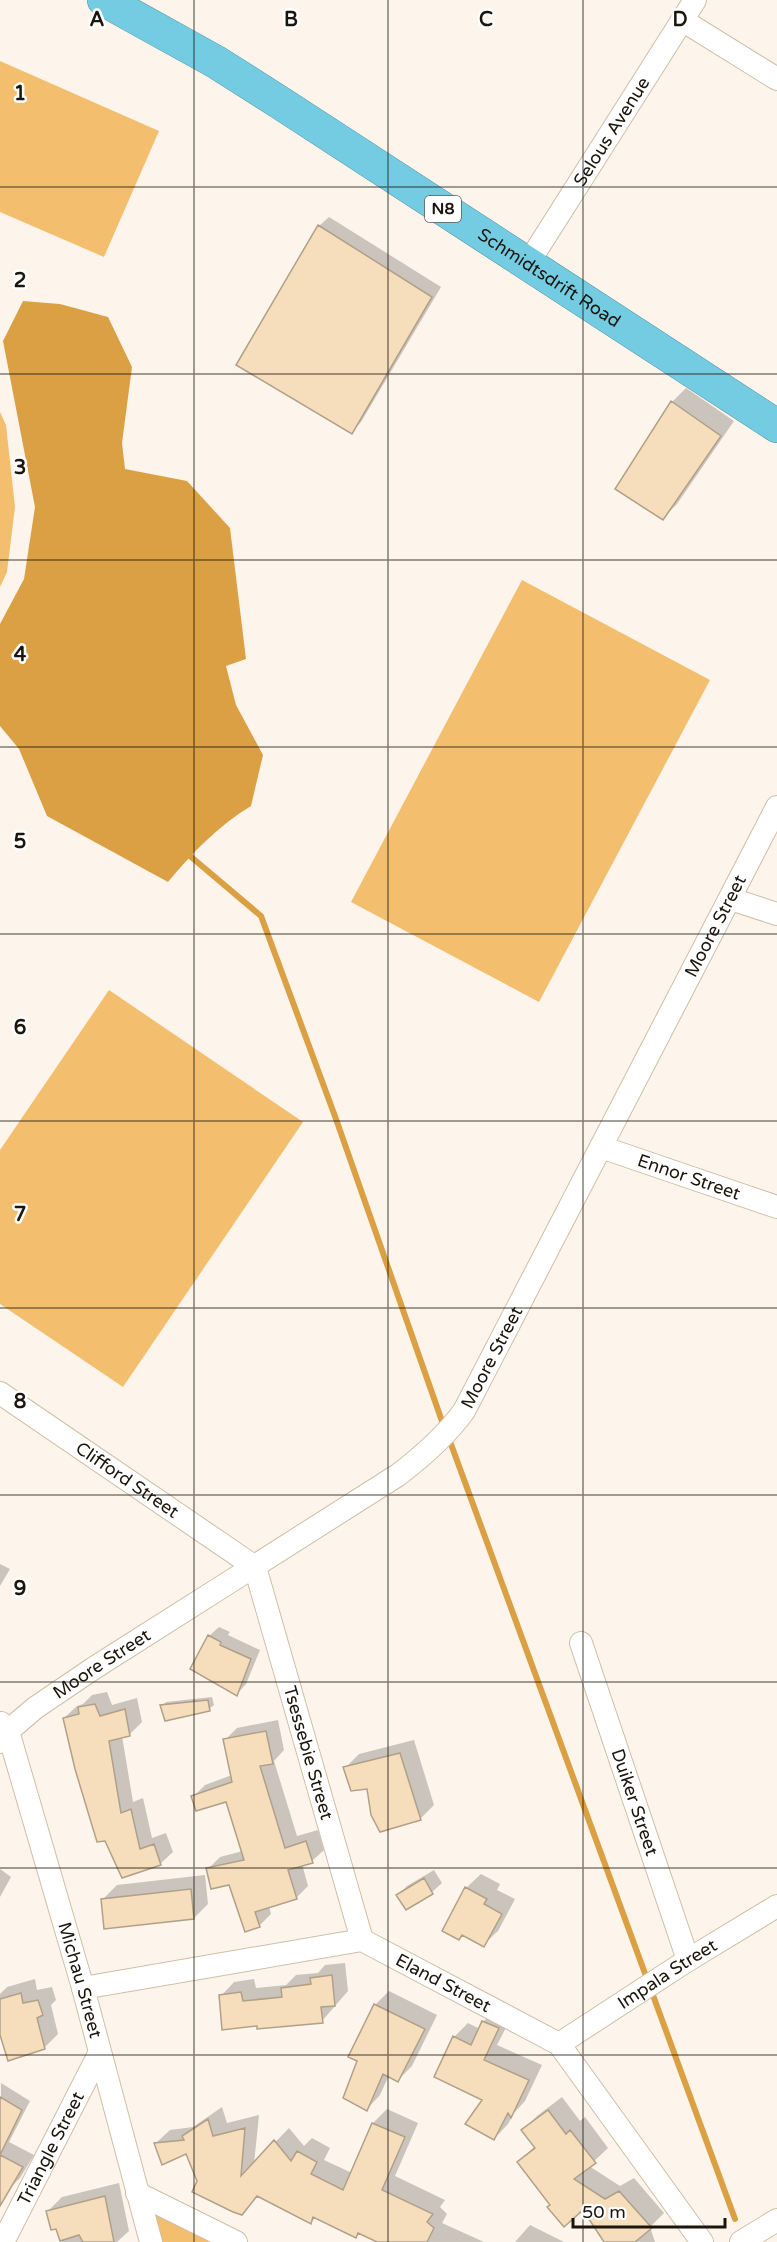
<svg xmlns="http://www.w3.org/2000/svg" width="777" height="2242" viewBox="0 0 777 2242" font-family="'Varela Round',sans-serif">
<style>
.green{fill:#f3be6e}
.water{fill:#dba043}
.shadow{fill:#0003}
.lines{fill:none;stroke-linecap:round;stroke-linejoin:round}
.stream{stroke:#dba043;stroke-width:6}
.building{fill:#f6debc;stroke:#b1a088;stroke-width:1.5}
.minor-casing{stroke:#d0bea6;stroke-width:24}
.highway-casing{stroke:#558c98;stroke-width:34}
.minor{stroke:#fff;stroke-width:22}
.highway{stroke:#74cce3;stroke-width:33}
.grid{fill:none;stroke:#1b150c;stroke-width:1.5;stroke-opacity:0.55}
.labels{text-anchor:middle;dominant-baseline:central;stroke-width:5;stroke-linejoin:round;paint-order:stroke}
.shield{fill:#fff;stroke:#5f5b55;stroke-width:1.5}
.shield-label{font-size:16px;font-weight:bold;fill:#1b150c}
.street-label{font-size:18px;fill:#1b150c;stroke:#fff}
.grid-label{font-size:20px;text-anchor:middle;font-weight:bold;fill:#1b150c;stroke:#fff;stroke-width:5;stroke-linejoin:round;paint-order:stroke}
</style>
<rect width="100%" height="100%" fill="#fdf5eb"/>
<path class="green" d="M0,61L159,131L104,257L0,212Z
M0,412L6,425L15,507L7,572L0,587Z
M522,580L710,680L539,1002L351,902Z
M109,990L303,1122L123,1387L0,1304V1150Z
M151,2212L211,2242H159Z"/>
<path class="water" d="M23,301L60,304L108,317L132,367L122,443L125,469L187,481L230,528L246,659L226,666L236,705L263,755L251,806C218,826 192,853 168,882L47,816L19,749L0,726V624L24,579L35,507L3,341Z"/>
<path class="shadow" d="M329,217L441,287L361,422L351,432L319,226Z
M686,388L734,421L677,504L663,518L672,402Z
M0,1564L10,1569L0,1586Z
M219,1627L230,1632L228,1635L260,1650L246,1684L237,1694L209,1636Z
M107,1692L112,1705L137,1698L142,1722L129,1735L122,1736L133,1802L143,1798L152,1838L166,1833L173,1852L160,1864L123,1876L64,1718L77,1706L83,1704L92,1695Z
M212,1697L214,1705L209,1709L162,1706L166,1702Z
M278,1720L284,1750L274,1761L297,1836L318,1830L324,1850L312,1861L302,1864L308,1886L296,1898L269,1906L271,1914L259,1926L230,1883L208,1869L220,1857L243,1851L227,1800L193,1797L205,1785L232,1775L225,1740L237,1728Z
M414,1740L434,1805L420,1819L368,1787L345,1768L359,1754Z
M0,1869L11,1877L0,1897Z
M434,1870L442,1883L432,1892L406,1908L398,1895L407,1886Z
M481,1874L500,1884L497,1890L515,1899L498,1931L483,1945L463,1934L459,1939L466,1888Z
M205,1875L208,1904L194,1918L102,1900L117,1885Z
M345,1963L348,1991L322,2021L258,2025L221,1996L234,1982L254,1979L256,1988L286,1985L296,1975L318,1973L325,1965Z
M35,1979L37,1990L52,1987L56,2000L51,2005L58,2034L44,2048L0,2034V1994L7,1987Z
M389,1991L437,2015L412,2066L398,2080L389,2075L380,2095L367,2109L359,2061L375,2005Z
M498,2007L513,2014L497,2045L542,2065L525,2101L514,2113L508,2124L494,2139L484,2099L454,2037L468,2023L480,2029L484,2021Z
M1,2083L30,2101L9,2142L34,2155L20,2178L8,2190L0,2187Z
M562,2097L580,2121L585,2117L608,2148L589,2166L620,2186L634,2178L664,2213L650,2227L655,2242H606L583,2208L551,2205L519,2162L535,2146L523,2130L537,2116Z
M222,2107L227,2123L259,2115L254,2164L289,2128L304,2146L312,2138L330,2148L324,2160L352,2173L373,2123L387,2109L418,2123L395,2176L445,2200L440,2207L447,2214L442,2223L484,2242H380L360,2232L355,2236L316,2217L311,2222L259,2195L242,2213L199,2181L187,2152L156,2143L170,2130L193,2127Z
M119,2183L129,2231L117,2242H62L57,2227L48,2211L62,2197Z
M530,2225L564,2242H515Z"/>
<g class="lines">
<path class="stream" d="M190,856L261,916L336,1119L444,1427
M448,1436L735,2219"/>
</g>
<path class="building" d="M318,225L432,297L352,434L236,365Z
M671,401L721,436L663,520L615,489Z
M208,1635L221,1642L220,1645L251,1659L237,1696L190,1669Z
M208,1700L210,1711L165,1721L160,1705Z
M95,1704L100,1716L125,1709L130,1736L109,1741L121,1813L131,1809L140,1849L154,1844L161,1865L122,1878L105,1841L97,1842L75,1769L63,1718L79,1714L78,1707Z
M266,1731L273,1764L260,1766L285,1848L306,1841L313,1863L288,1870L297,1899L255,1912L260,1927L245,1932L229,1885L211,1889L206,1868L244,1860L226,1802L196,1811L191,1796L232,1782L223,1739Z
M400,1753L421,1820L380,1832L371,1815L367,1789L351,1791L343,1767Z
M424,1878L433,1894L406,1910L396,1895Z
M465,1887L487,1899L484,1904L502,1914L484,1947L462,1935L459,1940L442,1931Z
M191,1889L194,1919L104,1929L101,1899Z
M332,1975L335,2006L321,2007L323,2023L257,2029V2026L222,2030L219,1995L241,1992L243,2001L282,1997L281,1988L311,1984L310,1978Z
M21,1993L23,2003L38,2000L43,2015L37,2018L45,2049L8,2061L0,2035V1999Z
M374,2004L425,2029L398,2082L383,2074L367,2111L343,2098L357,2061L348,2057Z
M482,2021L499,2028L484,2060L529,2080L511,2118L508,2113L494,2140L465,2124L482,2100L434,2077L453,2036L471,2045Z
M0,2097L22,2110L0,2155Z
M548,2110L566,2134L570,2130L596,2163L574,2179L605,2199L619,2191L652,2228L635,2242H604L583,2210L564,2227L547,2207L550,2205L517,2162L535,2148L521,2130Z
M208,2119L213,2136L245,2128L241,2176L274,2140L291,2161L297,2151L317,2162L311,2174L343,2190L372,2123L405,2137L382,2190L433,2214L427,2222L434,2228L427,2242H377L358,2233L356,2238L313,2217L311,2224L257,2196L242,2215L233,2212L192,2192L197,2181L186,2154L162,2165L154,2143L184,2140L182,2136Z
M0,2155L23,2167L0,2206Z
M105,2196L114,2242H83L79,2235L60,2241L56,2229L51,2230L46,2211Z"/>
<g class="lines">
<defs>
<g id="minor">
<path d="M682,20L777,79"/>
<path id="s1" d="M527,265L695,0"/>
<path d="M731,899L777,914"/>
<path id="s2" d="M601,1147L777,1207"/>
<path id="s3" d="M0,1393L255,1567L362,1940"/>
<path id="s4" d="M581,1643L688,1960"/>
<path id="s5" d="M1,1723L8,1731L83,1988L151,2242"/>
<path id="s6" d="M0,1742L8,1731L35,1708L94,1668L398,1475C423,1456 445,1437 464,1411L777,807"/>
<path id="s7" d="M83,1988L362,1940L559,2044L702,2242"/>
<path id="s8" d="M559,2044L688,1960L777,1906"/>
<path d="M137,2193L236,2242"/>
<path id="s9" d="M3,2242L99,2054"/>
<path d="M741,2242L777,2220"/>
</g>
<g id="highway">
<path id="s10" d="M104,0L216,62L279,102L777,426"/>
</g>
</defs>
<use href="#minor" class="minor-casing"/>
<use href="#highway" class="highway-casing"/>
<use href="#minor" class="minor"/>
<use href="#highway" class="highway"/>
</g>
<path class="grid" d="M194,0V2242M388,0V2242M583,0V2242M0,187H777M0,374H777M0,560H777M0,747H777M0,934H777M0,1121H777M0,1308H777M0,1495H777M0,1682H777M0,1868H777M0,2055H777"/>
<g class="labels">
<rect class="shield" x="425" y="196" width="36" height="26" rx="4.5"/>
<g class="shield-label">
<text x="443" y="209">N8</text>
</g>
<g class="street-label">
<text stroke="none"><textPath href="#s1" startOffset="158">Selous Avenue</textPath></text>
<text stroke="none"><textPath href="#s10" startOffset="525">Schmidtsdrift Road</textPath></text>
<text stroke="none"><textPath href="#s6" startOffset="1119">Moore Street</textPath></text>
<text stroke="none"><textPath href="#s2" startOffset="93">Ennor Street</textPath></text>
<text stroke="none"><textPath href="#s6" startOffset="633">Moore Street</textPath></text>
<text stroke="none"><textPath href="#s3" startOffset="154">Clifford Street</textPath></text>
<text stroke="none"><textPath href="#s6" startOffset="129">Moore Street</textPath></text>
<text stroke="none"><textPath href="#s3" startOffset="502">Tsessebie Street</textPath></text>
<text stroke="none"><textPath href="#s4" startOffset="168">Duiker Street</textPath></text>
<text stroke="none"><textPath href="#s8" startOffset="129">Impala Street</textPath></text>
<text stroke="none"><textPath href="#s5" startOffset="270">Michau Street</textPath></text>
<text stroke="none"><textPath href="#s7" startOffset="375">Eland Street</textPath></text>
<text stroke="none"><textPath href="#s9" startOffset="105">Triangle Street</textPath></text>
</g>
</g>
<g class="grid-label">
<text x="97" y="26">A</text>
<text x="291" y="26">B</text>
<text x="486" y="26">C</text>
<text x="680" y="26">D</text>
<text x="20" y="100">1</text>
<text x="20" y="287">2</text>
<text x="20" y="474">3</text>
<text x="20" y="661">4</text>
<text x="20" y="848">5</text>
<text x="20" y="1034">6</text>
<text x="20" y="1221">7</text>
<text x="20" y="1408">8</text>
<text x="20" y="1595">9</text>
</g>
<path d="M573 2218v9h152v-9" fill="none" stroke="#1b150c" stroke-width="3"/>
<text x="582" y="2218" font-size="18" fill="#1b150c" stroke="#ffffff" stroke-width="4.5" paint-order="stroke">50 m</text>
</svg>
